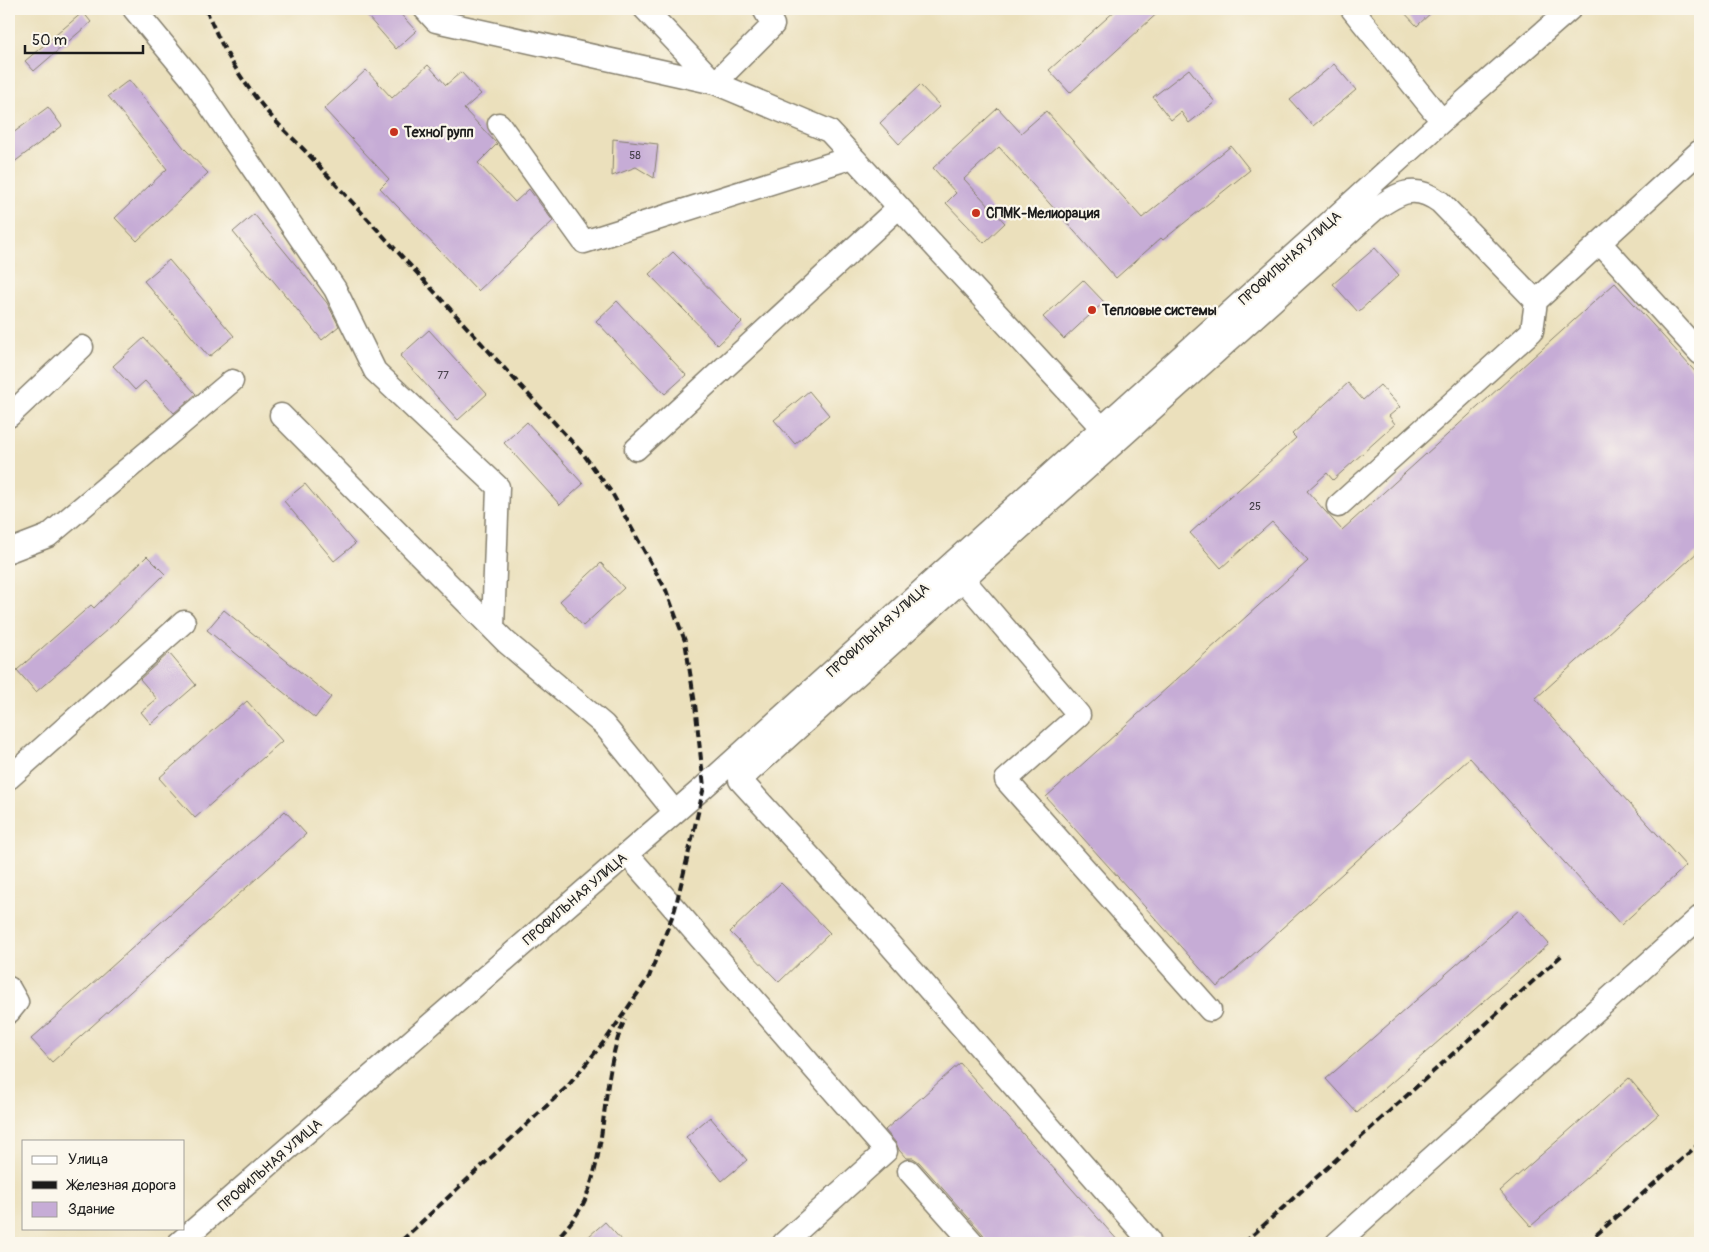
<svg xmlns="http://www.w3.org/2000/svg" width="1709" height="1252" viewBox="0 0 1709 1252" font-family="Pangolin,sans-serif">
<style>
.building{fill:#c6acd6}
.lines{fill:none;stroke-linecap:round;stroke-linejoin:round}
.minor-casing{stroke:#847e6c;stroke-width:25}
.minor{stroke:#fff;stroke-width:22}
.rail{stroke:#1c1c1c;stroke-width:4;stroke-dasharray:8 4;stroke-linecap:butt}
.poi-dot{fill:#c8321e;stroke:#fbf7ec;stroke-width:2}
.labels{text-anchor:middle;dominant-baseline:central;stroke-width:4.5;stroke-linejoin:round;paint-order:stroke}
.number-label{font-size:11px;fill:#46404a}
.poi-label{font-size:14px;font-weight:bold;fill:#1c1c1c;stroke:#fbf7ec;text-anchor:start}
.street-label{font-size:14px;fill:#1c1c1c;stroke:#fbf7ec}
</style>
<rect width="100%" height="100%" fill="#fbf7ec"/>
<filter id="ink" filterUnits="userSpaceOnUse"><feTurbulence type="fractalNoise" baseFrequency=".02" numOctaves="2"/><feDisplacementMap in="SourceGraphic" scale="10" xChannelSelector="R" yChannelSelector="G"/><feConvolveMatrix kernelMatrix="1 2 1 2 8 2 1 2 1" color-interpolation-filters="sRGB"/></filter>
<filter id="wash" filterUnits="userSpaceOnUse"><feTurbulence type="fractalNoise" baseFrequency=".0096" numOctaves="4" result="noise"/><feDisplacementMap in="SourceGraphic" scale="20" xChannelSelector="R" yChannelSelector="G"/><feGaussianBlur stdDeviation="1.12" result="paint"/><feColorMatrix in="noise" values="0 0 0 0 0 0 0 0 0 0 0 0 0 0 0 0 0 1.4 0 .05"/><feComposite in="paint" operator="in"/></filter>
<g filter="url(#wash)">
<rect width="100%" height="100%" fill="#ebe0bc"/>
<g id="blocks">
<path class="building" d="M361,9H396L416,31L396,49Z
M1117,9H1162L1070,93L1049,70Z
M1401,9H1435L1417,26Z
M83,12L91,22L34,71L25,61Z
M1334,64L1356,90L1313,126L1290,100Z
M428,65L446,85L461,72L481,94L464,109L497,144L478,163L515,202L529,189L553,221L478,291L380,188L389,179L324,109L366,70L392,98Z
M1189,69L1215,102L1189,123L1181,112L1171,120L1153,97Z
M129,80L185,149L208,173L137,241L115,218L167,169L108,96Z
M920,85L940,106L899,144L880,123Z
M48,107L62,126L9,166V136Z
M998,108L1021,133L1046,111L1142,218L1231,146L1250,170L1163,240L1161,238L1116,278L999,147L964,179L1005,223L984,243L946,203L956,193L933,168Z
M613,139L658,144L654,178L636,167L612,176Z
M254,214L327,303L339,326L322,340L233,232Z
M1375,248L1399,275L1358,312L1333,284Z
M673,252L742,322L718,345L649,274Z
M169,260L234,336L209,357L144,281Z
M1083,280L1104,302L1064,339L1043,317Z
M1615,283L1700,377V550L1535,699L1686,866L1621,925L1470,758L1217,987L1046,797L1308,561L1272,522L1221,568L1190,533L1296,438L1292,434L1348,383L1363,400L1380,385L1400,407L1389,416L1395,424L1333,480L1327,473L1307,491L1342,530Z
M617,301L686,375L665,394L596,321Z
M429,330L487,394L458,420L400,356Z
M144,338L196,394L174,413L145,381L135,390L113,366Z
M809,391L829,415L795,444L774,420Z
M527,422L583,484L560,505L504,443Z
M305,484L355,544L334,561L284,501Z
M147,556L165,574L116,622L36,692L17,670L91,605L94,608Z
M601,563L624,588L583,626L560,601Z
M224,610L331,697L315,718L207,630Z
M169,653L196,685L151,724L141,712L157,699L140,679Z
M247,701L282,741L195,818L159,778Z
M285,811L306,834L52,1062L31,1039Z
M781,883L830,933L779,982L730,932Z
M1519,910L1549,944L1357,1113L1326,1079Z
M960,1063L1120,1243H986L983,1234L919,1162L913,1158H906L899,1150L896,1143L885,1130Z
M1629,1078L1659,1114L1531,1226L1500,1191Z
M710,1117L747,1160L722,1181L686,1137Z
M605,1222L624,1243H581Z"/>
</g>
</g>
<g filter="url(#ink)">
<use href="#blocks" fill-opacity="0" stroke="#847e6c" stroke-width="1"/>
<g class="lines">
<defs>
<path id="minor" d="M134,9L192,79L335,289L375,371L498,487L493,628
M425,9L436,21L715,83L829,131L1102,428
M645,9L715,83
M1352,9L1442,121
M715,83L773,25L764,9
M499,124L584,242L853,157
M1600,243L1700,353
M281,415L506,642L604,725L675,812
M9,416L82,347
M636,449L899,207
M1338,506L1532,331L1536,301
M9,551L48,536L232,381
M963,579L1079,715L1006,780L1210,1010
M9,778L184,622
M627,854L886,1151L784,1243
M9,988L17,1002L9,1012
M909,1171L973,1243
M1149,1240L875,928L740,780L1375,209C1399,193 1414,183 1440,202L1536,301L1700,151
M179,1243L704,787L1442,121L1570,9
M1337,1243L1700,917"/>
</defs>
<use href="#minor" class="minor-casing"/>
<use href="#minor" class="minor"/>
<path class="rail" d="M206,9C220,45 240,79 265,109C278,125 294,139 308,154L584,455L612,493L666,590L685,641L695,704L704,787L691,843L675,909L649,977L607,1038L568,1086L399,1243
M552,1243C563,1233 579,1214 585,1200C609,1143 600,1076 625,1019
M1244,1243L1562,955
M1587,1243L1700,1143"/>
</g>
</g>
<g class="poi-dot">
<circle cx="394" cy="132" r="5"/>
<circle cx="976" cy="213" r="5"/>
<circle cx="1092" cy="310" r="5"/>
</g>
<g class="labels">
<g class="number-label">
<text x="635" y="155">58</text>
<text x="443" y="375">77</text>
<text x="1255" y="506">25</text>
</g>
<g class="poi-label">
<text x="404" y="132">ТехноГрупп</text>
<text x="986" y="213">СПМК-Мелиорация</text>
<text x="1102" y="310">Тепловые системы</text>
</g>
<g class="street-label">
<text transform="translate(1290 258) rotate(-42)">ПРОФИЛЬНАЯ УЛИЦА</text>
<text transform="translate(878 630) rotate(-42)">ПРОФИЛЬНАЯ УЛИЦА</text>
<text transform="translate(575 899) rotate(-41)">ПРОФИЛЬНАЯ УЛИЦА</text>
<text transform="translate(270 1165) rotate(-41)">ПРОФИЛЬНАЯ УЛИЦА</text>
</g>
</g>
<rect width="1709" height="1252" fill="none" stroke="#fbf7ec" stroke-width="30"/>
<rect x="22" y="1140" width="162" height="90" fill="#fbf7ec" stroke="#a29f99"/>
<rect x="32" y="1156" width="25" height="8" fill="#ffffff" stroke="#a29f99"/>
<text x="68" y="1164" font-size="15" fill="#1c1c1c">Улица</text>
<rect x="32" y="1181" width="25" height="8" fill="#1c1c1c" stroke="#a29f99"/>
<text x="68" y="1190" font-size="15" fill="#1c1c1c">Железная дорога</text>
<rect x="32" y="1202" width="25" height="15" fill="#c6acd6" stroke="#a29f99"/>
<text x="68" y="1214" font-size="15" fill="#1c1c1c">Здание</text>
<path d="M25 45v8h118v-8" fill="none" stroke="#1c1c1c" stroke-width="2.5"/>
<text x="32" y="45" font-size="15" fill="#1c1c1c" stroke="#fbf7ec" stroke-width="4" paint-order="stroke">50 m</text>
</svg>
